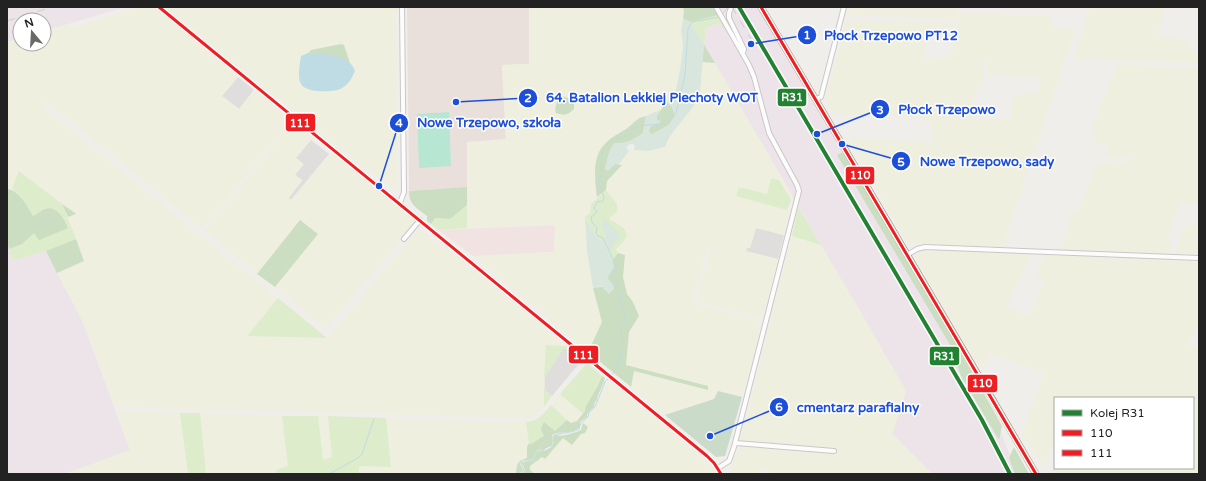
<svg xmlns="http://www.w3.org/2000/svg" width="1206" height="481" viewBox="0 0 1206 481" font-family="'Varela Round',sans-serif">
<style>
.residential{fill:#dfdedc}
.commercial{fill:#f1e3e1}
.industrial{fill:#ede4e9}
.military{fill:#eae0db}
.farmland{fill:#efefdf;fill-rule:evenodd}
.grass{fill:#ddeccb}
.forest{fill:#cbdec1}
.wetland{fill:#d9e6de}
.cemetery{fill:#cadbca}
.pitch{fill:#b7e6d2}
.water{fill:#bfdbe3}
.lines{fill:none;stroke-linecap:round;stroke-linejoin:round}
.stream{stroke:#bfdbe3;stroke-width:1}
.minor-casing{stroke:#c9c8c7;stroke-width:6}
.major-casing{stroke:#a79c86;stroke-width:7}
.minor{stroke:#fdfcfc;stroke-width:4}
.major{stroke:#f3ede7;stroke-width:5}
.rail{stroke:#ccc;stroke-width:1;stroke-dasharray:8 8;stroke-linecap:butt}
.bus-1-casing{stroke:#fff;stroke-width:6}
.bus-2-casing{stroke:#fff;stroke-width:6}
.bus-1{stroke:#ee1f23;stroke-width:3}
.bus-2{stroke:#ee1f23;stroke-width:3}
.rail-1-casing{stroke:#fff;stroke-width:7}
.rail-1{stroke:#238132;stroke-width:4}
.leader{fill:none;stroke:#1d4ed8;stroke-width:1.5}
.callout-dot{fill:#1d4ed8;stroke:#fff;stroke-width:1.5}
.mark-label{font-size:12px;text-anchor:middle;font-weight:bold;fill:#fff}
.callout-label{font-size:13px;text-anchor:middle;font-weight:bold;fill:#1d4ed8;stroke:#fff;stroke-width:3;stroke-linejoin:round;paint-order:stroke}
.line-badge{stroke:#fff;stroke-width:1.5}
.badge-label{font-size:11px;text-anchor:middle;font-weight:bold;fill:#fff}
</style>
<rect width="100%" height="100%" fill="#f0eeeb"/>
<path class="residential" d="M238,77L254,90L239,109L222,96Z
M311,140L329,154L291,200L288,198L302,181L295,175L296,158Z
M756,228L784,235L778,259L746,252L747,247L750,248Z
M563,349H571L583,359L552,396L544,389V378Z"/>
<path class="commercial" d="M555,225L554,252L473,256L438,230Z"/>
<path class="industrial" d="M7,7H126L44,31V20H20V38L7,42Z
M721,7H757L992,409L1017,474H932L892,434L906,391L704,45L706,28L720,23L723,29L730,26Z
M7,241L13,261L46,251L82,320L130,450L68,473L69,474H7Z"/>
<path class="military" d="M407,7H529L530,64L502,65L506,140L467,142V187L409,191Z"/>
<path class="farmland" d="M139,7H154L238,77L222,96L239,109L254,90L292,121L202,229L46,102L43,107L278,298L247,336L327,338L419,228L437,244L448,249L566,346H546L544,407L537,416L529,418L115,407L82,320L57,273L84,261L68,217L75,214L19,172L12,189H7V42L20,38V44H44V31L69,24L70,28Z
M165,7H398V13H396L398,189L395,191L379,177L373,174L365,168L364,169Z
M529,7H682L684,11L681,31L683,45L681,64L676,90L660,110L648,115L638,117L627,128L618,133L596,177L595,182L597,197L591,204L590,213L585,217L587,251L593,288L602,322L588,352L473,256L554,252L555,225L467,228V142L506,139L502,65L529,64Z
M850,7H959L956,19L848,15Z
M1090,7H1165L1158,37L1181,38L1197,54H1199V63L1073,59Z
M960,13L1051,16L1050,25L1075,30L1035,151L1031,155L1027,172L1003,247L907,243L853,148L849,138L931,142V122L924,120V117L833,114L825,100L847,20L954,23V28L929,27L924,57L951,58ZM984,60H988L987,75L1041,78L1038,93L1013,96L1011,119H978L971,100L976,98L978,89L984,86Z
M702,62L715,63L792,195L791,200L779,180L771,178L767,194L739,187L736,196L787,210L788,213L784,235L756,228L750,248H747L746,251L778,259L762,319L696,301L710,249L707,248L692,303L762,322L742,397L718,391L714,399L665,415L631,387L634,371L708,390V386L626,365L629,332L638,316L633,302L627,294L623,277L625,255L618,253L616,250L620,246L623,227L610,220V217L617,204L606,190L607,181L622,165L619,164L630,149L649,151L665,147L668,139L684,117L693,108L699,97Z
M1119,64L1199,68V206L1180,202L1168,238L1171,244L1170,253L1061,250L1071,213H1077L1096,165L1108,161L1128,162L1132,158L1105,156L1109,145L1095,144L1093,122Z
M293,122L312,138L296,158L304,164L295,175L302,180L289,198L291,200L331,152L417,221L326,329L275,287L318,234L300,220L257,274L204,231Z
M1199,224V254L1175,253L1185,226Z
M792,236L821,245L867,323L906,391L892,434L932,474H776L766,470L760,471L754,474H730L739,444L833,449L740,442Z
M923,251L1031,253L1008,306L1030,317L1044,280L1035,277L1044,254L1199,262V329L1196,328L1188,345L1199,349V474H1051L1055,464V468H1193V398H1055V452L1049,451L1045,468L1022,434L1044,373L989,354L982,370L914,257V255Z
M609,381L627,395L707,462L713,467L717,474H535L530,470V466L542,456L545,459L563,438L581,434L588,427L583,423L589,417L590,412L593,411L595,408Z
M560,394L583,414L577,421L571,423L551,405Z
M117,412L180,413L188,474H69L68,473L130,450Z
M200,413L282,416L288,466L276,470L277,474H206Z
M318,416H328L332,457L323,460Z
M386,418L470,421L526,422L529,443L527,447V458L522,460L517,464L516,474H359L358,466L391,467Z"/>
<path class="grass" d="M719,15L726,28L723,29L720,23L706,28L704,45L690,22Z
M19,171L62,204L76,239L46,251L13,261L9,249L22,244L34,232L46,208L33,216L19,195L12,189Z
M771,178L779,180L791,200L787,210L736,196L739,187L767,194Z
M606,190L617,204V212L610,217V220C627,228 634,234 616,249L618,253L612,261L607,252L619,238L601,225L606,236L601,242L592,231L585,217L590,213L591,204Z
M467,205V228L438,230L431,224L435,218L450,219Z
M798,207L821,245L792,236Z
M278,298L327,338L247,336Z
M546,345L566,346L571,349H563L544,378Z
M587,363L602,376L583,414L560,394Z
M544,389L552,396L544,407Z
M551,405L567,420L555,431L544,422V436L531,444L529,443L526,422C538,422 544,413 551,405Z
M180,413H200L206,474H188Z
M282,416H318L323,460L332,457L328,416L386,418L391,467L359,466V474H277L276,470L288,466Z"/>
<path class="forest" d="M685,7H714L719,15L690,22L683,19L684,11L683,8Z
M341,44L344,45L350,63C337,56 323,54 308,53L311,50Z
M704,45L715,63L702,62Z
M562,96L571,99L574,104V109C568,115 565,116 556,113L555,109L558,98Z
M667,102L672,107L675,116L669,125L651,135L648,131L650,127L657,120L656,116Z
M646,116L643,133C634,140 626,144 615,143C608,150 608,160 605,169L608,170L615,164L622,165L607,181L606,190L597,197C595,182 592,158 603,146C609,138 618,134 626,129C635,123 635,118 646,116Z
M843,152L958,347L1002,426L999,440L961,376L952,348L837,155Z
M467,187V205L450,219L435,218L431,224L427,221V216C418,209 408,204 409,191Z
M7,189C19,190 27,206 33,216C37,214 41,210 45,209C57,205 64,219 68,228L39,240L34,233L22,244L9,249L7,241Z
M62,204L75,213L76,214L68,217Z
M300,220L318,234L275,287L257,274Z
M76,239L84,261L57,273L46,251Z
M618,253L625,255L623,277L627,294L633,302L639,316L629,332L626,365L708,386V390L634,371L631,387L588,352L602,322L593,288L613,285L607,278L613,267L612,261Z
M602,376L605,378C603,386 598,393 597,400L595,402L594,407L587,414V417L580,422V427C571,435 561,430 552,435L553,442L552,445L545,448L543,451L540,449L536,452L533,459L522,461L520,464L523,470L519,474H516C517,464 517,461 527,458V447L529,443L531,444L544,436L541,429L544,422L555,431L567,420L571,423L577,421L585,411L586,406L597,387Z
M583,423L588,427L585,433L581,434L572,445L563,438L545,459L542,457L530,466V470L535,474H521L525,470L522,463L534,460L537,452L540,451L543,452C546,449 555,447 554,442C554,440 553,438 554,436L555,435C563,437 574,433 581,430Z
M1014,447L1029,474H1015L1009,458Z"/>
<path class="wetland" d="M683,19L690,22L704,45L700,93H692V99L697,101C687,118 671,129 665,147L649,151L634,150L635,146L633,144L628,145L626,148L629,151L619,164H615L608,171L605,169C608,160 608,150 615,143C626,144 634,140 643,133L646,116L660,110L657,116V120L661,121L660,123L650,127L649,131L651,135L669,125L675,116L672,107L667,102L670,98L677,100L679,99L680,95L674,92L676,90L681,64L683,45L681,31Z
M585,217L592,231L601,242L606,236L601,225L604,219L620,234L619,238L608,252L612,261L614,267L607,278L613,285L614,289L609,294L601,286L593,288L587,251Z"/>
<path class="cemetery" d="M718,391L742,397L725,456L716,457L665,415L714,399Z"/>
<path class="pitch" d="M449,112L451,166L419,168L417,114Z"/>
<path class="water" d="M308,53C323,54 350,54 355,71C352,78 349,84 342,88C335,93 305,93 301,84C297,77 300,64 301,56Z"/>
<g class="lines">
<path class="stream" d="M722,15L725,10L729,7
M611,376C623,360 622,346 621,327L626,321C624,308 617,295 617,282L612,277L617,268L603,238L598,236L596,233L597,228L592,222L591,217L597,212L594,208L597,202L603,201L604,197L598,181L601,175L602,150C611,140 615,137 629,135L636,126L660,124L676,113L685,75L688,29L692,22L719,17
M329,474L358,458L362,454L374,419
M520,474L524,470L521,463L534,459L536,453L540,450L543,452L545,448L553,445L554,443L553,436C560,432 570,434 579,429L581,423L588,417L589,412L595,407L605,382L609,378"/>
<defs>
<path id="minor" d="M159,7L707,456L714,463L721,474
M716,7L749,65L754,77L769,133L797,185L799,191L734,447L729,461L718,468
M731,8L729,13V18L744,49L743,53
M816,99L821,97L844,7
M400,203L404,192L402,7
M404,239L420,220
M907,255L917,249L925,247L1199,258
M736,443L834,451"/>
<path id="major" d="M761,7L993,400L1036,474"/>
</defs>
<use href="#minor" class="minor-casing"/>
<use href="#major" class="major-casing"/>
<use href="#minor" class="minor"/>
<use href="#major" class="major"/>
<path class="rail" d="M732,7L751,39
M7,21L52,7"/>
<defs>
<path id="bus-1" d="M761,7L1036,474"/>
<path id="bus-2" d="M159,7L707,456L714,463L721,474"/>
</defs>
<use href="#bus-1" class="bus-1-casing"/>
<use href="#bus-2" class="bus-2-casing"/>
<use href="#bus-1" class="bus-1"/>
<use href="#bus-2" class="bus-2"/>
<defs>
<path id="rail-1" d="M739,7L982,420L1010,474"/>
</defs>
<use href="#rail-1" class="rail-1-casing"/>
<use href="#rail-1" class="rail-1"/>
</g>
<path class="leader" d="M751 44L807 35M456 102L528 98M817 134L880 109M379 186L399 123M842 144L901 161M710 436L779 407"/>
<g class="callout-dot">
<circle cx="751" cy="44" r="4"/>
<circle cx="456" cy="102" r="4"/>
<circle cx="817" cy="134" r="4"/>
<circle cx="379" cy="186" r="4"/>
<circle cx="842" cy="144" r="4"/>
<circle cx="710" cy="436" r="4"/>
<circle cx="807" cy="35" r="10"/>
<circle cx="528" cy="98" r="10"/>
<circle cx="880" cy="109" r="10"/>
<circle cx="399" cy="123" r="10"/>
<circle cx="901" cy="161" r="10"/>
<circle cx="779" cy="407" r="10"/>
</g>
<g class="mark-label">
<text x="807" y="39">1</text>
<text x="528" y="102">2</text>
<text x="880" y="114">3</text>
<text x="399" y="127">4</text>
<text x="901" y="166">5</text>
<text x="779" y="411">6</text>
</g>
<g class="callout-label">
<text x="891" y="40">Płock Trzepowo PT12</text>
<text x="652" y="102">64. Batalion Lekkiej Piechoty WOT</text>
<text x="947" y="114">Płock Trzepowo</text>
<text x="489" y="127">Nowe Trzepowo, szkoła</text>
<text x="987" y="166">Nowe Trzepowo, sady</text>
<text x="858" y="412">cmentarz parafialny</text>
</g>
<g class="line-badge">
<rect x="777" y="88" width="30" height="19" rx="4" fill="#238132"/>
<rect x="285" y="113" width="31" height="19" rx="4" fill="#ee1f23"/>
<rect x="845" y="166" width="30" height="19" rx="4" fill="#ee1f23"/>
<rect x="568" y="345" width="31" height="19" rx="4" fill="#ee1f23"/>
<rect x="929" y="346" width="31" height="20" rx="4" fill="#238132"/>
<rect x="967" y="374" width="31" height="19" rx="4" fill="#ee1f23"/>
</g>
<g class="badge-label">
<text x="792" y="101">R31</text>
<text x="300" y="127">111</text>
<text x="860" y="179">110</text>
<text x="583" y="359">111</text>
<text x="944" y="360">R31</text>
<text x="982" y="387">110</text>
</g>
<rect width="1206" height="481" fill="none" stroke="#222222" stroke-width="16"/>
<rect x="1054" y="397" width="140" height="72" fill="#ffffff" stroke="#a7a7a7"/>
<rect x="1062" y="410" width="20" height="6" fill="#238132" stroke="#a7a7a7"/>
<text x="1090" y="417" font-size="12" fill="#222222">Kolej R31</text>
<rect x="1062" y="430" width="20" height="6" fill="#ee1f23" stroke="#a7a7a7"/>
<text x="1090" y="437" font-size="12" fill="#222222">110</text>
<rect x="1062" y="450" width="20" height="6" fill="#ee1f23" stroke="#a7a7a7"/>
<text x="1090" y="457" font-size="12" fill="#222222">111</text>
<g transform="translate(32 32) rotate(342)"><circle r="19" fill="#ffffff" stroke="#a7a7a7"/>
<path d="M0-3L7 15L0 10L-7 15Z" fill="#6a6968"/>
<text y="-6" font-size="11" font-weight="bold" text-anchor="middle" fill="#222222">N</text>
</g>
</svg>
